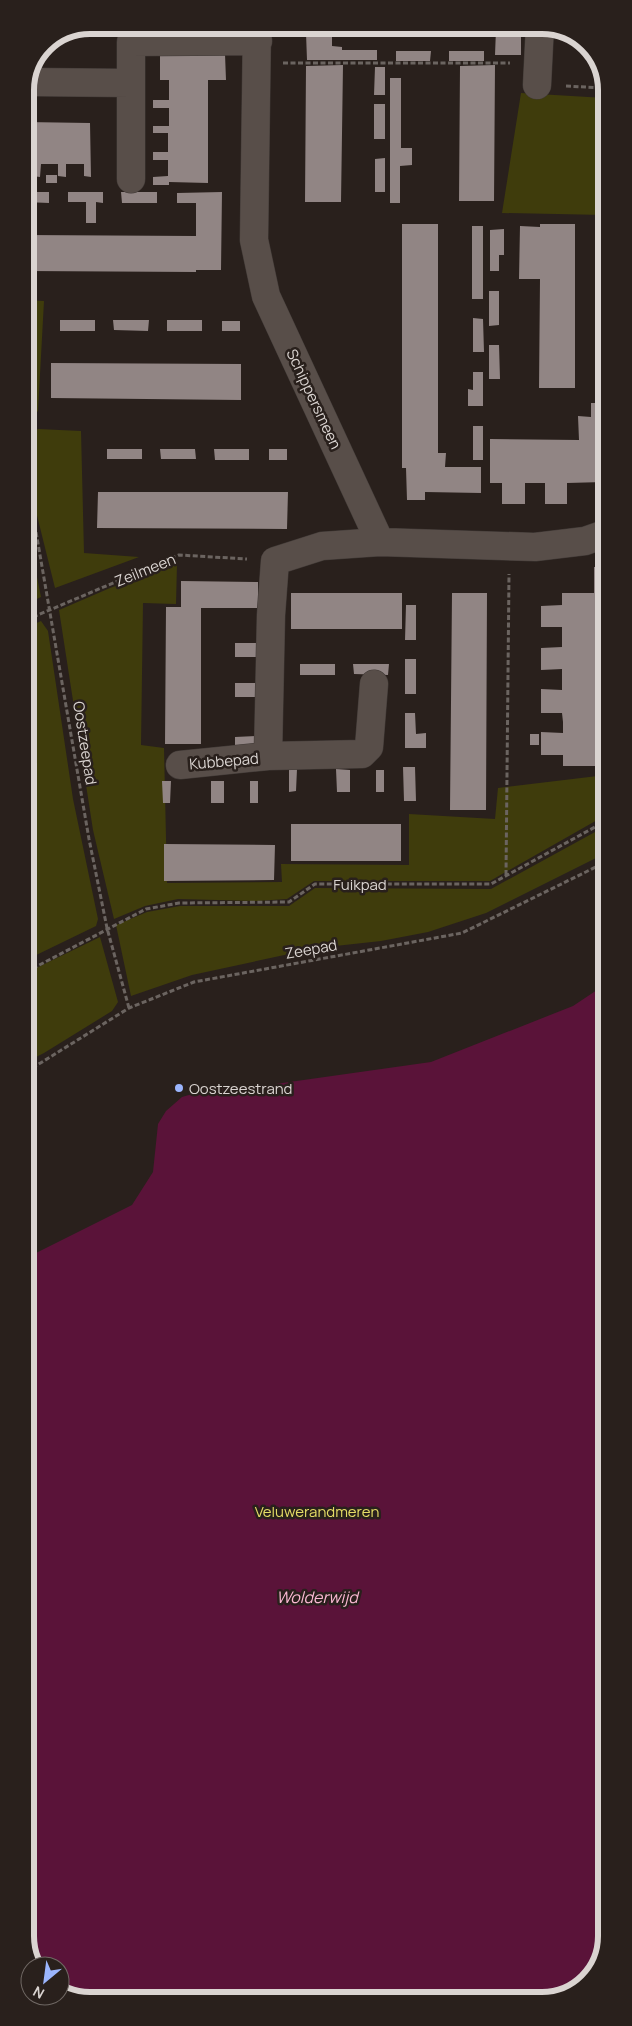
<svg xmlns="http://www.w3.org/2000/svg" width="632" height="2026" viewBox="0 0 632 2026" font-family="Manrope,sans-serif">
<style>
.green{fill:#3f3c0c}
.water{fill:#5a1339}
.building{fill:#918584}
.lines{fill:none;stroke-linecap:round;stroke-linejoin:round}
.minor-casing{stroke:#413a37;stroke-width:29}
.path{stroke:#6b6460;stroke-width:3;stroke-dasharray:5 2.5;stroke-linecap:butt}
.minor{stroke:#584e49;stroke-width:28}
.poi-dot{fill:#9bb5fd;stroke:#29201c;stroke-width:2}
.labels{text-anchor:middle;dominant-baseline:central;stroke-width:5;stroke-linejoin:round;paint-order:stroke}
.street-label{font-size:15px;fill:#dad4d1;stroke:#29201c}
.poi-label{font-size:15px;fill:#dad4d1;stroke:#29201c;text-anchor:start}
.park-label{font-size:15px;fill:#e5dd66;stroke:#29201c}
.water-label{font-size:16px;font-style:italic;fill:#fcb9d4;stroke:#29201c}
.rim{fill:none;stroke:#dad4d1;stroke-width:6}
</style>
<rect width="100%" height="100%" fill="#29201c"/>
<path class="green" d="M90,25H164V36L89,32Z
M521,93L605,98V215L502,213Z
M25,300L44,301L38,411L25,423Z
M38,429L81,431L84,553L139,557L55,588L25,467V437Z
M26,522L41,597L26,604Z
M177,564L176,604L143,603L141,745L164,748L167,883L282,882L281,864L409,865V814L495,819L498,788L606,775V815L490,881H314L287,899L256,901L178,899L145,906L114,919L93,830L59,610L110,588Z
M41,621L48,631L73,799L98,919L96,926L26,960V628Z
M606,826V853L486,913L428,932L381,941L317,948L192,975L131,996L116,925L147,912L180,906H289L315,888L491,889Z
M100,937L118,1002L112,1011L44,1053L26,1062V973Z"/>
<path class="water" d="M606,984L607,1936L593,1976L558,1999L86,2001L60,1990V1966H36L27,1952L26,1258L132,1205L153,1172L158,1124L166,1111L182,1097L220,1086L233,1090L431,1062L573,1006Z"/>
<path class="building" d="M427,25H441V28L427,29Z
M481,25H521V55H495L496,29L481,28Z
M306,33H332V46L342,47V50H377V60H307Z
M396,51H431L430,61H396Z
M449,51H484V61H449Z
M160,54H225L226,80H208V183L169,182V185H153V177L168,176V160H153V152H168V133H153V126H169V108H153V100H169V80H160Z
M343,65L341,202H305L306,66Z
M495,65L494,201H459L460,66Z
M375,67H385V95H374Z
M390,78H401V148H412V165L400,166V203H390Z
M374,104H385V139H374Z
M25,122L90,123L91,177L84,176V164H66V177L58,176V164H41L40,177L32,176V163H25Z
M385,158V192H375V159Z
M46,175H57V183H46Z
M25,192H49V203L25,202Z
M68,192H103V203L96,202V223H86V202H68Z
M121,192H157V203H122Z
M222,192L221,270H196V272L25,271V235L196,236V203H177V193Z
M402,224H438V453H446L445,467H481V493L425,492V500H407L406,468H402Z
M540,224H575V388H539L540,279H519L520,226L540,227Z
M472,226H483V299H472Z
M504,229V255H499V271H490V230Z
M489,291H499V325L489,326Z
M473,318L483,319L484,352H473Z
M60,320H95V331H60Z
M113,320H149L148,331L114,330Z
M167,320H202V331H167Z
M222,321H240V331H222Z
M489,345H499L500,379H489Z
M51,363L241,364V400L51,398Z
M473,372H483V406H468V389L473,390Z
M591,403H605L604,482L567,483V504H545V483H525V504H502V483H490V439L579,440L578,416L591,417Z
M473,426H483V460H473Z
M107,449H142V459H107Z
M160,449H195L196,459H161Z
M214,449H249V460H215Z
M269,449H287V460H269Z
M98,492H288L287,529L97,528Z
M594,567H605V766H563V755H541V732L563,733V722L562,713H541V689L562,690V669L541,670V648L562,647V627H541V606L562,605V593H594Z
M181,581L258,582V608H201V744H165L166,607H181Z
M291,593H402V629H291Z
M452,593H487L486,810H450Z
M406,605H416V640H405Z
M235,643H258V657H235Z
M405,659H416V694H405Z
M300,664H335V675H300Z
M353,664H389L388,675L354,674Z
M235,683H258V697H235Z
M405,713H415L416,734L426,733V748H405Z
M530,734H539V745H530Z
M258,736V745H235V737Z
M403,767H415L416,801H404Z
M289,769H297L296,791L289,792Z
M336,769L350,770V792H337Z
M376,770H384V792H376Z
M162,781H171L170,803H163Z
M211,781H224V803H211Z
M250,781H258V803H250Z
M291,824H401V861H291Z
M164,844L275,845L274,880L164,881Z"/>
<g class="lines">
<defs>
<path id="minor" d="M257,25L254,240L266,296L380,542L535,547L585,541L605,534
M29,82L130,83
M537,85L540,25
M131,179V42L258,41
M268,756L271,615L275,561L322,546L380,542
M180,765L268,756L362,754L369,747L374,684"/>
</defs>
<use href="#minor" class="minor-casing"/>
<path class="path" d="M283,63H510
M566,86L605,88
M25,481L30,497L89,839L107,928L129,1008
M26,620L179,555L247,559
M506,875L509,574
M26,972L146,909L179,903L289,902L315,884H491L606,821
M26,1072L129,1008L194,982L462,933L606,862"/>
<use href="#minor" class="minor"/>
</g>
<circle class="poi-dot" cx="179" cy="1088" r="5"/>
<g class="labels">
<g class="street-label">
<text transform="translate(314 399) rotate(65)">Schippersmeen</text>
<text transform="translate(145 570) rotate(-22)">Zeilmeen</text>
<text transform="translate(85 743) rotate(81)">Oostzeepad</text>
<text transform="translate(224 761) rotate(-5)">Kubbepad</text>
<text x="360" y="884">Fuikpad</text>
<text transform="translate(311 949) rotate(-10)">Zeepad</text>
</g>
<g class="poi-label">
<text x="189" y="1088">Oostzeestrand</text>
</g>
<g class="park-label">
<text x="317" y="1511">Veluwerandmeren</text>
</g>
<g class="water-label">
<text x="317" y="1597">Wolderwijd</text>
</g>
</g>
<path d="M0 0H632V2026H0ZM90 34H542A56 56 0 0 1 598 90V1936A56 56 0 0 1 542 1992H90A56 56 0 0 1 34 1936V90A56 56 0 0 1 90 34Z" fill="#29201c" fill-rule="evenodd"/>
<path class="rim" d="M90 34H542A56 56 0 0 1 598 90V1936A56 56 0 0 1 542 1992H90A56 56 0 0 1 34 1936V90A56 56 0 0 1 90 34Z"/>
<g transform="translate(45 1981) rotate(209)"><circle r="24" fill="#29201c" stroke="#706864"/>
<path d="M0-4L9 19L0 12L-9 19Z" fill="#9bb5fd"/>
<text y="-8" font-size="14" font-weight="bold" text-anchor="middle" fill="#dad4d1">N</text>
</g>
</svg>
